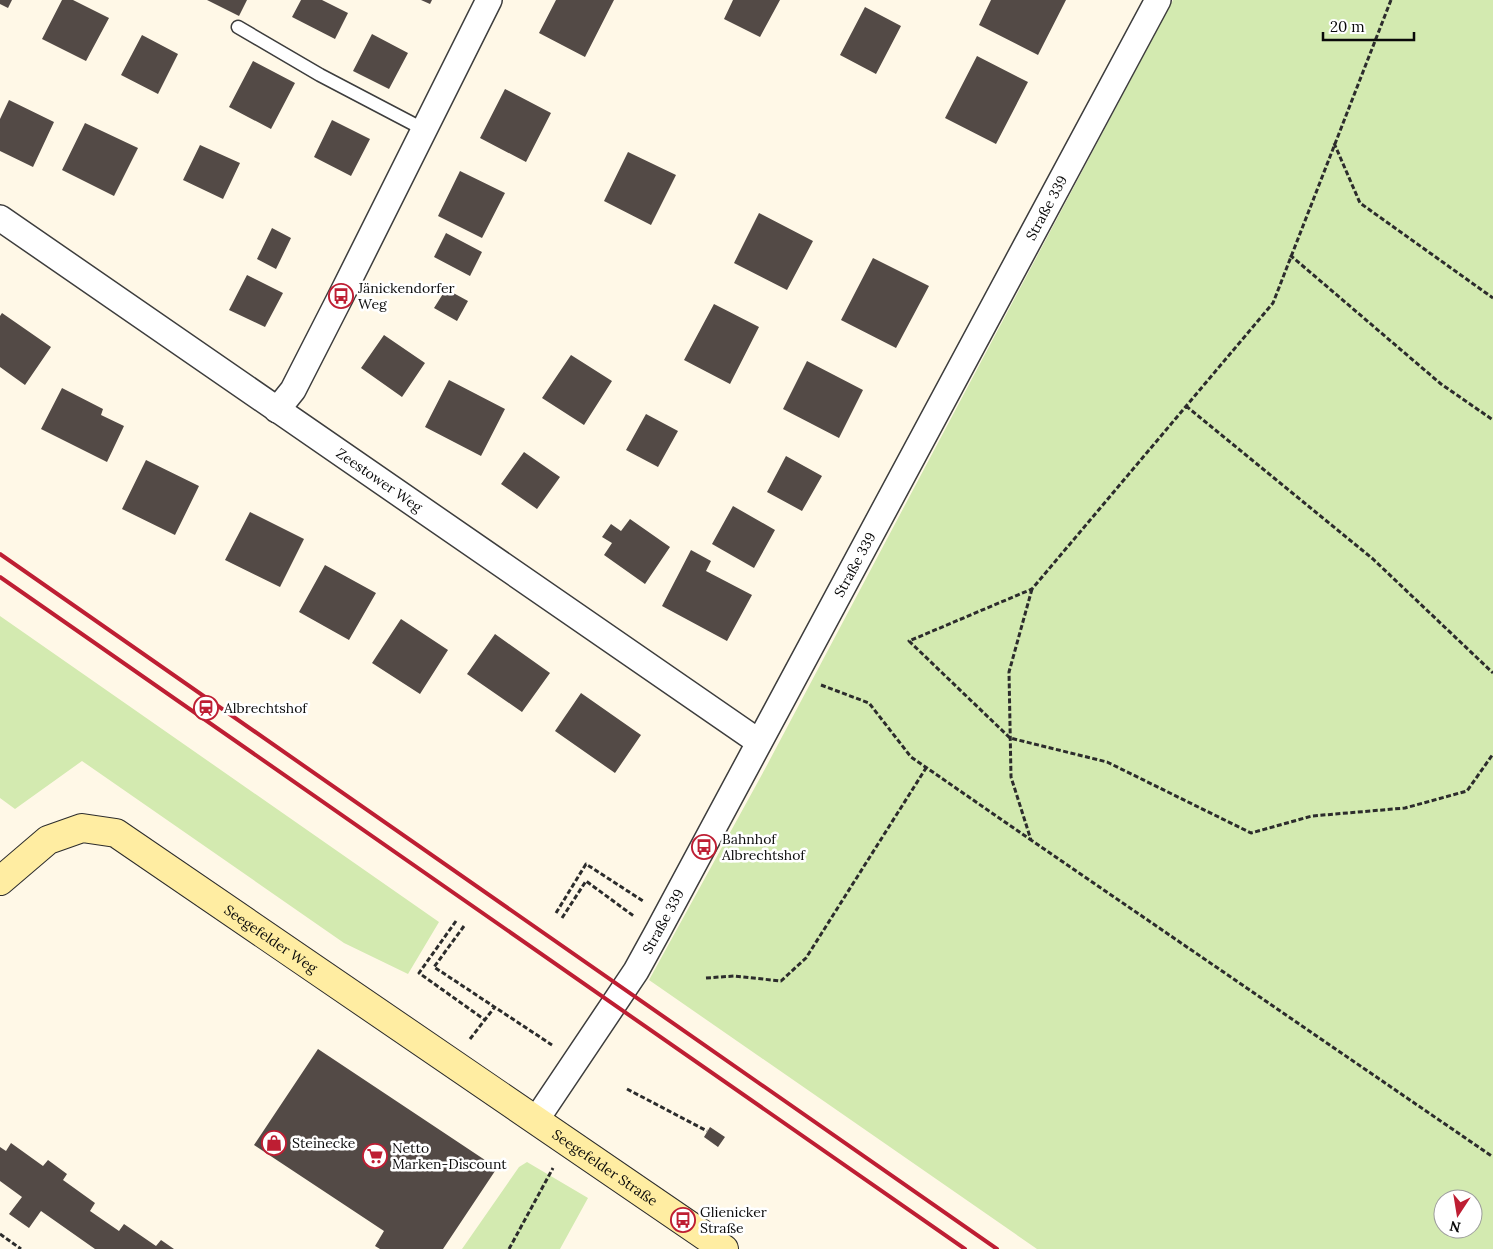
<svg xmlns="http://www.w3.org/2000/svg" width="1493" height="1249" viewBox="0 0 1493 1249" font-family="Lora,serif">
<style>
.green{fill:#d3eab0;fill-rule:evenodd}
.building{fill:#534a46}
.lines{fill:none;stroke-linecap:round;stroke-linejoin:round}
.lane-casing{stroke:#3d3d3d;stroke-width:15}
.street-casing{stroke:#3d3d3d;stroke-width:28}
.secondary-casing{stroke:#2c2c2c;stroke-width:30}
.path{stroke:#2c2c2c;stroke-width:3;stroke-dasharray:5 2.5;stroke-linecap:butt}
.lane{stroke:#fff;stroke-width:12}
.street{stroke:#fff;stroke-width:25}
.secondary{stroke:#ffeda2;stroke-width:28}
.rail{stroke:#be1e33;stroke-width:4}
.labels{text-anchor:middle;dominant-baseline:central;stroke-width:5;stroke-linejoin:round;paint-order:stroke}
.street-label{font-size:14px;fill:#0a0a0a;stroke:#fff}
.poi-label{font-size:14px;fill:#0a0a0a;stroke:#fff;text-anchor:start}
</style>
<rect width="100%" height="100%" fill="#fff8e7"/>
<path class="green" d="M1173,0H1493V1249H1037L649,980L766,767ZM1443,1199H1473V1229H1443Z
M0,616L439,922L408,974L344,943L82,761L15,809L0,798Z
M527,1162L588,1198L560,1249H462L519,1167Z"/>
<path class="building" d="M0,0H12L8,8L0,4Z
M62,0H73L109,18L86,61L42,39Z
M207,0H247L239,16Z
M301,0H322L348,13L335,39L292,17Z
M421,0H432L430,4Z
M556,0H614L585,57L539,33Z
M733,0H780L760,37L724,19Z
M991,0H1066L1038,55L979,25Z
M865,7L901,26L876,74L840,55Z
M372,34L408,53L389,89L353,71Z
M142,35L178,54L158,94L121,75Z
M977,56L1028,82L996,144L945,118Z
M253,61L295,83L271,129L229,107Z
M505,89L551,113L526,162L480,138Z
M9,100L54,122L33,167L0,151V119Z
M332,120L370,139L351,176L314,157Z
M85,123L138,148L114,196L62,170Z
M200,145L240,163L223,199L183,180Z
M628,152L676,175L651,225L604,201Z
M460,171L505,193L482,238L438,216Z
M759,213L813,241L787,290L734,263Z
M272,228L291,238L276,269L257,259Z
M446,233L482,252L470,276L434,257Z
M873,258L929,286L896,348L841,320Z
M247,275L283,293L265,327L229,310Z
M446,289L468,301L457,321L434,308Z
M714,304L759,327L730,384L684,360Z
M2,313L51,347L25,385L0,367V316Z
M384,335L425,363L402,397L361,368Z
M571,355L612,381L584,425L542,398Z
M807,361L863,390L839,438L783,409Z
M449,380L505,409L481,456L425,427Z
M62,388L103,409L101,415L124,426L107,462L41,429Z
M646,414L678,431L658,467L626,450Z
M524,452L560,477L537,509L501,484Z
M786,456L822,476L802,511L767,492Z
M146,460L199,486L175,535L122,509Z
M733,506L775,530L754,568L712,544Z
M250,512L304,539L280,587L225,560Z
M630,519L670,547L645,584L604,555L612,543L602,537L611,524L621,531Z
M691,550L711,561L706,571L752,595L727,641L662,606Z
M325,565L376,593L349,640L299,612Z
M401,619L448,650L420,694L372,663Z
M495,634L550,673L522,712L467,674Z
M581,693L641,735L615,773L555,731Z
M318,1049L497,1168L443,1249H380L375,1246L384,1231L254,1145Z
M710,1127L725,1137L718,1147L704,1137Z
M11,1143L43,1166L48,1160L67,1174L63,1180L95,1203L90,1211L119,1231L124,1224L156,1246L161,1240L174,1249H95L41,1211L29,1228L9,1214L22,1197L0,1181V1147L6,1151Z"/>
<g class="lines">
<defs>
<path id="lane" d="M238,27L320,75L423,129"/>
<g id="street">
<path id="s1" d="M0,218L759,742"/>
<path d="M277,410L293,390L341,296L489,0"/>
<path id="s2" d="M536,1120L636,971L658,931L1158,0"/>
</g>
<g id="secondary">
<path id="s3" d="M0,881L48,840L82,828L116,833L724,1249"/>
</g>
</defs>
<use href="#lane" class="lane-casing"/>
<use href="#street" class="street-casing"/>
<use href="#secondary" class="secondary-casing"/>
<path class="path" d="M1391,0L1273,303L1032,589L909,641L1010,738L1107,762L1251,833L1312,816L1405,808L1467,791L1493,754
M1334,143L1360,203L1493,298
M1290,255L1441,384L1493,420
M1186,406L1373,559L1493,673
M1032,589L1009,672L1011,777L1031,840L1493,1157
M821,685L869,703L911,757L1031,840
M556,913L586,864L643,901
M562,918L586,881L635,917
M456,921L419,973L485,1020
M464,926L434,967L552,1045
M706,978L734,976L781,981L806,958L926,768
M470,1039L494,1008
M627,1089L707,1131
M0,1234L21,1249
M509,1249L553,1168"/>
<use href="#lane" class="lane"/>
<use href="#street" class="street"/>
<use href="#secondary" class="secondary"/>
<path class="rail" d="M0,554L997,1249
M0,577L965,1249"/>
</g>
<defs>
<symbol id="bus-ring" viewBox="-11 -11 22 22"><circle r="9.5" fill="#fff" stroke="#be1e33" stroke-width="1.5"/><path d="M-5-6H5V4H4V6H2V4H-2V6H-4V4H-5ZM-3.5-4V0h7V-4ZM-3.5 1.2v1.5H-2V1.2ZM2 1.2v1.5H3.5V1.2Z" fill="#be1e33"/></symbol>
<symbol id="station-ring" viewBox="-11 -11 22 22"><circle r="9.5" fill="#fff" stroke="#be1e33" stroke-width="1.5"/><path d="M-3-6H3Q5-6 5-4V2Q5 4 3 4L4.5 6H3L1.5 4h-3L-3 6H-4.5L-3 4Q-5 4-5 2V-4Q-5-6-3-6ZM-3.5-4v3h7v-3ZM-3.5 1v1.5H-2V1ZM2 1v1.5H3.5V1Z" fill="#be1e33"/></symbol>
<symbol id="shop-ring" viewBox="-11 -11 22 22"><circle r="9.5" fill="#fff" stroke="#be1e33" stroke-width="1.5"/><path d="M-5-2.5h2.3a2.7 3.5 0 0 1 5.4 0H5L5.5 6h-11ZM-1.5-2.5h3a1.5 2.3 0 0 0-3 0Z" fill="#be1e33"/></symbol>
<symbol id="supermarket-ring" viewBox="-11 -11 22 22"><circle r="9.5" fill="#fff" stroke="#be1e33" stroke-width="1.5"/><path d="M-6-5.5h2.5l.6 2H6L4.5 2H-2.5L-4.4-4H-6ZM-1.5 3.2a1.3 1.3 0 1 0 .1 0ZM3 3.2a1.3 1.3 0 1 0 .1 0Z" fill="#be1e33"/></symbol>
</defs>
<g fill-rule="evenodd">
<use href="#bus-ring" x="327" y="282" width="28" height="28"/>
<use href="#station-ring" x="192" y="694" width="28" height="28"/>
<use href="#bus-ring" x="690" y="833" width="28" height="28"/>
<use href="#shop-ring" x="260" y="1129" width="28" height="28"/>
<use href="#supermarket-ring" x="361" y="1142" width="28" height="28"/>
<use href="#bus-ring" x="669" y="1206" width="28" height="28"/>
</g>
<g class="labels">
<g class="street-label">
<text stroke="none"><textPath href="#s2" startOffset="1046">Straße 339</textPath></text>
<text stroke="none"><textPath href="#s1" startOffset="461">Zeestower Weg</textPath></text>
<text stroke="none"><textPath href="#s2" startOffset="641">Straße 339</textPath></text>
<text stroke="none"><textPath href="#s2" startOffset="236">Straße 339</textPath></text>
<text stroke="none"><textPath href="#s3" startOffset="321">Seegefelder Weg</textPath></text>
<text stroke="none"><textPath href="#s3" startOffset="726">Seegefelder Straße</textPath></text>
</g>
<g class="poi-label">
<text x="358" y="288">Jänickendorfer<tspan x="358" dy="16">Weg</tspan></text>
<text x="224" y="708">Albrechtshof</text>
<text x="722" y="839">Bahnhof<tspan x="722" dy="16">Albrechtshof</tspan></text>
<text x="292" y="1143">Steinecke</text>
<text x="392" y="1148">Netto<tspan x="392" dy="16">Marken-Discount</tspan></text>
<text x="700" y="1212">Glienicker<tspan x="700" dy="16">Straße</tspan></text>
</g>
</g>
<g transform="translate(1458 1214) rotate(192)"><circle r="24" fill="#ffffff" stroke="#9d9d9d"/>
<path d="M0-4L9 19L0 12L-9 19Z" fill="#be1e33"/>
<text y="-8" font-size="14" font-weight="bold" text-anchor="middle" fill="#0a0a0a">N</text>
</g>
<path d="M1323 32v8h91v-8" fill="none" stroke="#0a0a0a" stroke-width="2.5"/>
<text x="1330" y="32" font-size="15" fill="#0a0a0a" stroke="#ffffff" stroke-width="4" paint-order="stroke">20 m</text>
</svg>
